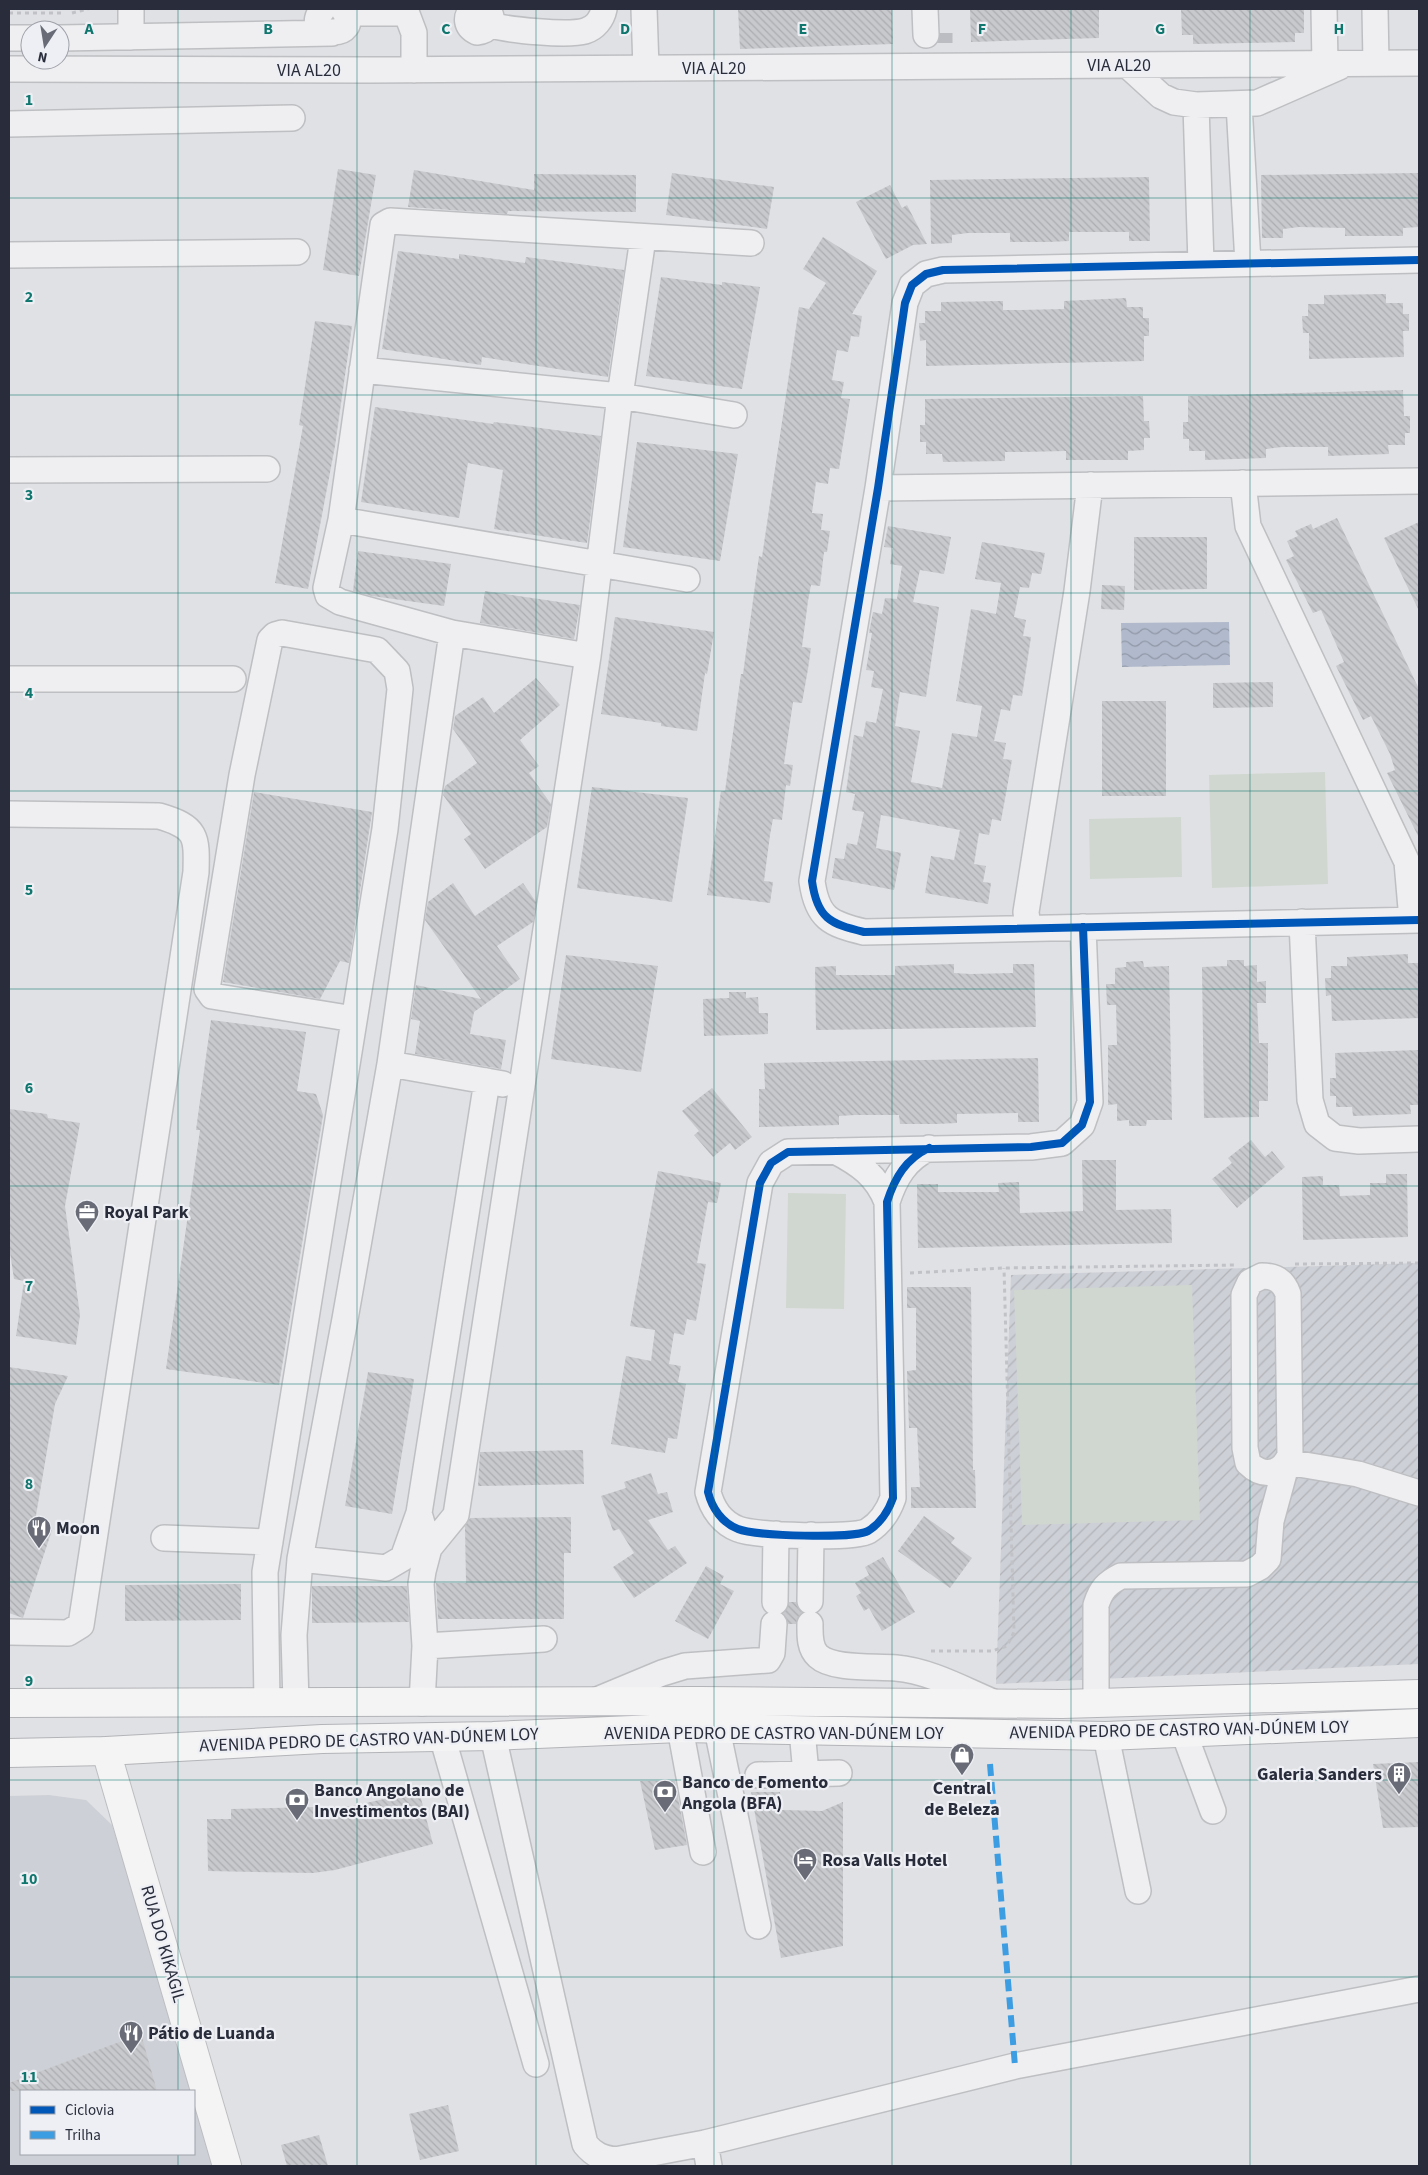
<svg xmlns="http://www.w3.org/2000/svg" width="1428" height="2175" viewBox="0 0 1428 2175" font-family="'Source Sans 3',sans-serif">
<style>
.built{fill:#ced0d7;fill-rule:evenodd}
.industrial{fill:url(#industrial-furrows)}
.green{fill:#d0d7d0}
.water{fill:url(#water-waves)}
.building{fill:url(#building-back-hatch)}
.lines{fill:none;stroke-linecap:round;stroke-linejoin:round}
.minor-tunnel{stroke:#bbbdc2;stroke-width:25;stroke-dasharray:25 12;stroke-linecap:butt}
.minor-casing{stroke:#bebfc2;stroke-width:28}
.major-casing{stroke:#bdbec1;stroke-width:30}
.highway-casing{stroke:#b3b4b8;stroke-width:30}
.path{stroke:#c1c2c7;stroke-width:3;stroke-dasharray:4 4;stroke-linecap:butt}
.minor{stroke:#efeff1;stroke-width:25}
.major{stroke:#f4f4f5;stroke-width:28}
.highway{stroke:#f4f4f5;stroke-width:28}
.quiet{stroke:#3d9de2;stroke-width:6;stroke-dasharray:12 6;stroke-linecap:butt}
.cycleway-casing{stroke:#edeff4;stroke-width:11}
.cycleway{stroke:#0057b8;stroke-width:8}
.grid{fill:none;stroke:#0f766e;stroke-width:1;stroke-opacity:0.55}
.labels{text-anchor:middle;dominant-baseline:central;stroke-width:4.5;stroke-linejoin:round;paint-order:stroke}
.street-label{font-size:18px;fill:#292d3b;stroke:#edeff4}
.poi-label{font-size:18px;font-weight:bold;fill:#292d3b;stroke:#edeff4;text-anchor:start}
.grid-label{font-size:16px;text-anchor:middle;font-weight:bold;fill:#0f766e;stroke:#edeff4;stroke-width:4.5;stroke-linejoin:round;paint-order:stroke}
</style>
<defs>
<pattern id="industrial-furrows" width="10" height="10" patternUnits="userSpaceOnUse" patternTransform="scale(1.25)"><rect width="10" height="10" fill="#ced0d7"/><path d="M-1 1l2-2M0 10L10 0M9 11l2-2" fill="none" stroke="#b1b3b9"/></pattern>
<pattern id="water-waves" width="16" height="10" patternUnits="userSpaceOnUse" patternTransform="scale(1.25)"><rect width="16" height="10" fill="#b1bacc"/><path d="M0 5q4-4 8 0t8 0" fill="none" stroke="#9098a7"/></pattern>
<pattern id="building-back-hatch" width="6" height="6" patternUnits="userSpaceOnUse" patternTransform="scale(1.25)"><rect width="6" height="6" fill="#c8c9cc"/><path d="M-1 5l2 2M0 0l6 6M5-1l2 2" fill="none" stroke="#acadb0"/></pattern>
</defs>
<rect width="100%" height="100%" fill="#e0e1e4"/>
<path class="built" d="M49,1795L86,1800L112,1825L219,2166H9V1796ZM21,2091H194V2154H21Z"/>
<path class="industrial" d="M1419,1263V1664L996,1684L1011,1275Z"/>
<path class="green" d="M1325,772L1328,884L1212,888L1209,775Z
M1181,817L1182,877L1090,879L1089,819Z
M788,1193L846,1194L844,1309L786,1308Z
M1192,1285L1200,1520L1022,1525L1014,1290Z"/>
<path class="water" d="M1229,622L1230,665L1122,667L1121,623Z"/>
<path class="building" d="M738,9H892L893,44L740,49Z
M970,9H1099V38L971,42Z
M1181,9H1304V33H1295V42L1193,44V35H1182Z
M338,169L376,175L359,276L323,270Z
M414,170L534,190V174L636,175V212L508,211L507,214L408,207Z
M672,173L774,187L767,229L666,215Z
M1418,173L1419,227L1403,228V236H1345V228L1299,227L1283,229V238H1262L1261,175Z
M1149,177L1150,241H1129V232H1069V241L1049,242H1010V233H968L952,235V243L931,244L930,180Z
M890,185L902,208L907,205L927,244L913,245L886,259L856,202Z
M823,237L877,271L852,314L862,316L859,337L851,336L848,352L837,350L832,380L844,382L841,398L850,399L839,469L830,468L828,484L816,482L812,513L823,514L821,530L830,531L827,552H824L820,586L811,585L808,601L802,647L811,648L808,669L802,703L793,702L784,764L793,765L790,786L786,785L782,820L773,819L770,835L764,881L773,882L770,903L707,895L721,791H725L741,674H743L759,556L762,557L799,307L809,309L826,283L803,269Z
M398,251L459,259V254L525,263L526,257L624,270L608,377L482,357L481,365L382,349Z
M661,277L722,285V282L760,287L742,389L646,376Z
M1386,294V303H1403V314H1409V331H1403L1404,357L1309,359V333H1303L1302,316H1308V304H1324V295Z
M1126,298L1127,307H1143V318H1149V336H1144V361L926,366V340L920,341L919,323H925V311H941V302L1003,301V310H1020L1064,309V301Z
M315,321L352,326L335,446L308,589L275,583L303,426L299,425Z
M1403,390L1404,416H1410V433H1405V445H1388L1389,454L1328,456V447H1282L1266,449V458L1205,460V451H1189V439H1183V422H1188V396Z
M1143,396L1144,421H1149L1150,438H1144V450L1128,451V460H1066V451L1022,452H1005V461L943,462L942,454H926V442H920V425H925V399Z
M375,407L493,424L494,422L601,436L587,543L494,529L503,470L468,463L459,518L361,502Z
M637,442L738,454L720,561L623,547Z
M1337,518L1419,689V838L1387,773L1395,770L1390,754L1371,716L1363,720L1336,666L1344,662L1321,610L1313,613L1286,560L1294,556L1287,541L1298,536L1295,531L1311,524L1313,529Z
M1419,522V611L1384,538Z
M888,526L951,537L944,574L920,570L913,602L939,607L926,697L900,692L895,726L920,731L911,782L942,788L952,733L977,737L982,706L956,701L971,609L996,614L1001,583L975,579L982,542L1045,553L1041,574L1032,573L1029,588L1020,587L1014,617L1026,620L1023,636L1031,637L1022,696L1013,695L1010,711L1001,709L994,741L1006,743L1003,759L1012,760L1001,821L992,819L989,835L979,833L974,864L986,866L983,882L991,883L988,904L925,893L931,856L954,860L960,830L881,815L876,848L901,853L894,890L832,878L835,858L844,859L847,843L857,845L864,812L852,810L855,794L846,792L854,735L863,737L866,721L876,723L883,689L871,687L874,671L866,670L872,633H869L873,612L882,614L885,598L897,599L902,566L890,564L893,548L884,547Z
M1134,537H1207V589L1134,590Z
M358,551L451,564L444,606L372,596L353,591Z
M1102,585L1125,586L1124,610L1101,609Z
M485,591L580,605L574,639L480,623Z
M615,617L714,632L707,674L705,673L697,731L661,726V723L601,714Z
M536,678L560,705L520,740L539,766L529,773L551,804L547,827L485,869L464,839L471,834L443,795L445,786L477,763L453,729L455,716L483,697L494,713Z
M1273,682V707L1213,708V683Z
M1102,701H1166V796H1102Z
M592,787L688,798L672,902L577,888Z
M254,792L372,812L349,963L340,961L320,999L223,982Z
M453,883L475,916L523,883L536,902L533,922L497,946L520,979L474,1012L470,1034L506,1040L501,1069L415,1054L420,1021L411,1019L416,985L481,999L425,920L428,902Z
M1408,954V963H1419V1018L1332,1021L1331,995L1326,996L1325,978H1331V966H1347V957Z
M566,955L658,966L641,1072L551,1059Z
M1227,960H1244V966L1257,965V982L1266,981V1003H1257L1259,1043H1268V1101H1259V1117L1204,1118L1202,967L1227,966Z
M1143,961L1144,967L1169,966L1172,1120H1147L1146,1126H1129V1120L1117,1121V1104L1108,1105V1045H1117L1116,1005H1107L1106,984H1115V968L1126,967V962Z
M954,964V973L971,974L1013,973V964H1034L1036,1027L816,1030L815,967L836,966V975H895V966Z
M729,992H746V998L758,997L759,1013H768V1034L704,1036L703,999L729,998Z
M211,1020L306,1032L297,1091L316,1094L323,1115L279,1385L166,1369L200,1130H196Z
M1419,1050V1105H1410L1411,1114L1353,1116L1352,1107H1336V1096H1330V1078H1336L1335,1053Z
M1038,1058L1039,1122H1018V1113L957,1114V1123L936,1124H900L899,1115H855L839,1116V1125L759,1127V1089H765L764,1063Z
M712,1088L752,1137L735,1150L730,1143L713,1157L694,1135L699,1131L682,1111Z
M9,1109L47,1114L48,1118L80,1123L65,1206L80,1315L76,1345L16,1336L24,1281L14,1279L9,1246Z
M1251,1140L1265,1157L1272,1151L1285,1167L1237,1208L1212,1179L1232,1163L1228,1158Z
M1082,1160H1116V1210L1171,1209L1172,1243L918,1248L917,1184H938V1192H999L998,1183L1019,1182L1020,1213L1083,1211Z
M658,1171L721,1183L717,1203L708,1202L705,1218L697,1263L706,1264L696,1321L687,1319L684,1335L674,1333L669,1364L681,1366L678,1382L686,1384L677,1439L668,1438L665,1453L611,1444L626,1356L651,1361L655,1330L630,1326Z
M1386,1174H1407L1408,1237L1303,1240L1302,1177L1323,1176V1185H1339L1340,1196L1370,1195V1183H1386Z
M907,1287H971L973,1470H975L976,1508H911V1487H920L917,1428H909L907,1371L916,1370V1308H907Z
M9,1367L68,1376L55,1404L34,1527L52,1530L23,1618L9,1613Z
M368,1372L414,1379L392,1514L345,1506Z
M583,1450L584,1484L478,1486L480,1452Z
M651,1473L658,1494L667,1492L673,1512L648,1520L668,1550L675,1546L687,1563L634,1598L613,1567L634,1553L619,1529L613,1531L601,1496L626,1488L624,1482Z
M924,1516L955,1538L951,1543L972,1558L950,1588L898,1551Z
M571,1517V1553H564V1619H438L436,1583H466L465,1526L470,1518Z
M883,1557L915,1612L882,1631L869,1608L864,1611L856,1596L861,1593L855,1583L869,1575L865,1567Z
M706,1566L724,1576L720,1584L734,1591L708,1639L675,1621Z
M241,1584V1620L125,1621V1585Z
M312,1586H407L409,1622L312,1623Z
M789,1602H796L802,1613L796,1624H788L783,1613Z
M1419,1762V1827L1383,1828L1373,1764Z
M640,1781H675L687,1845L655,1850Z
M419,1791L433,1844L335,1870L313,1873L208,1871L207,1819H231V1809L353,1806Z
M751,1792H780L782,1810L822,1811L843,1802V1946L781,1958Z
M141,2034L157,2091H9V2083Z
M448,2105L459,2151L420,2160L409,2114Z
M319,2135L328,2166H287L281,2145Z"/>
<g class="lines">
<path class="minor-tunnel" d="M940,33V43"/>
<defs>
<path id="minor" d="M131,9V37
M323,9C298,38 366,41 343,9
M405,9L414,33V70
M474,9C464,16 466,27 477,32C488,31 495,22 489,12
M644,9L646,68
M925,9L926,35
M1324,9L1325,64
M1375,9L1376,63
M346,13H406
M490,25C509,30 567,36 585,31C595,28 602,19 604,9
M9,38H30
M60,38L332,33
M1127,65L1161,96L1174,102L1196,105L1257,103L1339,67
M9,69L371,70L1419,63
M1239,104L1248,263
M1196,105L1201,264
M9,124L292,118
M9,255L297,252
M1419,260L943,270L926,274L912,285L905,303L878,488L812,881C817,918 830,924 864,932L1419,920
M362,370L620,396L734,415
M9,470L267,469
M1243,483L1248,526L1407,862L1412,920
M878,488L1419,481
M341,520L687,579
M588,656L452,633L340,602L328,595L326,588L341,520L383,225L390,221L751,243
M9,679H233
M9,814L159,816C197,827 197,836 196,872L81,1625L68,1633L9,1632
M1302,922L1310,1100L1317,1124L1335,1138L1359,1141L1419,1139
M1028,928L1026,912L1077,591L1090,485
M390,1064L503,1084
M929,1148C906,1159 895,1177 887,1202L893,1498C888,1512 881,1523 868,1531C855,1539 754,1536 738,1529C722,1523 712,1508 708,1492L760,1183L771,1163L788,1152L1031,1147L1062,1143L1082,1125L1090,1102L1083,927
M835,1151C860,1164 877,1176 887,1202
M1262,1276C1276,1276 1284,1282 1288,1294L1290,1455C1282,1475 1263,1478 1248,1463L1245,1448L1244,1295L1250,1282Z
M164,1538L270,1542
M429,1548L419,1513L487,1081
M300,1559L386,1568L403,1558L419,1513
M810,1601L811,1535
M775,1602L776,1534
M810,1624C810,1634 809,1648 818,1656C833,1670 876,1666 896,1668C930,1671 962,1689 993,1702
M425,1646L544,1639
M597,1700L662,1673L685,1666L768,1660L772,1653L774,1624
M267,1703L265,1572L385,829L400,689L397,671L377,650L282,633L275,635L270,640L242,775L207,989L212,996L354,1019
M296,1703L294,1635L300,1559L345,1319L390,1064L452,633
M422,1703L425,1646L421,1584L423,1571L429,1548L456,1515L588,656L620,396L643,238
M1096,1703V1605C1101,1589 1107,1583 1121,1576L1247,1574L1260,1567L1268,1559L1271,1521L1287,1462L1358,1474L1419,1493
M680,1728L703,1852
M717,1729L758,1926
M802,1730L806,1774
M1184,1733L1213,1811
M442,1736L536,2064
M493,1736L585,2144C594,2155 602,2158 615,2160L705,2143L1015,2066L1419,1989
M1106,1736L1138,1891
M758,1775L839,1773
M705,2143L709,2166"/>
<path id="major" d="M106,1751L227,2166"/>
<path id="highway" d="M9,1703L700,1701L1062,1704L1419,1694
M9,1753L106,1751L322,1739L493,1736L680,1728L1106,1736L1419,1723"/>
</defs>
<use href="#minor" class="minor-casing"/>
<use href="#major" class="major-casing"/>
<use href="#highway" class="highway-casing"/>
<path class="path" d="M9,13H63
M72,13L88,9
M1295,1264L1419,1263
M910,1273L1004,1268L1236,1265
M931,1651H992L1007,1646L1014,1632L1004,1268"/>
<use href="#minor" class="minor"/>
<use href="#major" class="major"/>
<use href="#highway" class="highway"/>
<path class="quiet" d="M990,1764L1015,2066"/>
<defs>
<path id="cycleway" d="M1419,260L943,270L926,274L912,285L905,303L878,488L812,881C817,918 830,924 864,932L1419,920
M929,1148C906,1159 895,1177 887,1202L893,1498C888,1512 881,1523 868,1531C855,1539 754,1536 738,1529C722,1523 712,1508 708,1492L760,1183L771,1163L788,1152L1031,1147L1062,1143L1082,1125L1090,1102L1083,927"/>
</defs>
<use href="#cycleway" class="cycleway-casing"/>
<use href="#cycleway" class="cycleway"/>
</g>
<path class="grid" d="M178,9V2091M357,9V2166M536,9V2166M714,9V2166M892,9V2166M1071,9V2166M1250,9V2166M9,198H1419M9,395H1419M9,593H1419M9,791H1419M9,989H1419M9,1186H1419M9,1384H1419M9,1582H1419M9,1780H1419M9,1977H1419M178,2154V2166"/>
<defs>
<symbol id="office-pin" viewBox="-11 -11 22 30"><path d="M0 17L-7.5 6A9.5 9.5 0 1 1 7.5 6Z" fill="#696c76" stroke="#edeff4"/><path d="M-6-3h4V-5.5h4V-3h4V5H-6ZM-1-4.5V-3h2v-1.5ZM-6 0V1H6V0Z" fill="#fff"/></symbol>
<symbol id="restaurant-pin" viewBox="-11 -11 22 30"><path d="M0 17L-7.5 6A9.5 9.5 0 1 1 7.5 6Z" fill="#696c76" stroke="#edeff4"/><path d="M-5-6h1v4h1v-4h1v4h1v-4h1v5L-1.5 .5V6h-2V.5L-5-1ZM5-6V6H3V1.5H1.5Q1.5-4 5-6Z" fill="#fff"/></symbol>
<symbol id="shop-pin" viewBox="-11 -11 22 30"><path d="M0 17L-7.5 6A9.5 9.5 0 1 1 7.5 6Z" fill="#696c76" stroke="#edeff4"/><path d="M-5-2.5h2.3a2.7 3.5 0 0 1 5.4 0H5L5.5 6h-11ZM-1.5-2.5h3a1.5 2.3 0 0 0-3 0Z" fill="#fff"/></symbol>
<symbol id="building-pin" viewBox="-11 -11 22 30"><path d="M0 17L-7.5 6A9.5 9.5 0 1 1 7.5 6Z" fill="#696c76" stroke="#edeff4"/><path d="M-4-6H4V6H1V3H-1V6H-4ZM-2.5-4.3h1.7v1.8h-1.7ZM.8-4.3h1.7v1.8H.8ZM-2.5-1h1.7V.8h-1.7ZM.8-1h1.7V.8H.8Z" fill="#fff"/></symbol>
<symbol id="bank-pin" viewBox="-11 -11 22 30"><path d="M0 17L-7.5 6A9.5 9.5 0 1 1 7.5 6Z" fill="#696c76" stroke="#edeff4"/><path d="M-6-4H6V4H-6ZM0-2.3a2.3 2.3 0 1 0 0 4.6a2.3 2.3 0 1 0 0-4.6Z" fill="#fff"/></symbol>
<symbol id="hotel-pin" viewBox="-11 -11 22 30"><path d="M0 17L-7.5 6A9.5 9.5 0 1 1 7.5 6Z" fill="#696c76" stroke="#edeff4"/><path d="M-6-4.5h1.5V1H6V5H4.5V3h-9V5H-6ZM-4 0a1.8 1.8 0 1 1 3.6 0ZM.5 0V-2.5h3Q6-2.5 6 0Z" fill="#fff"/></symbol>
</defs>
<g fill-rule="evenodd">
<use href="#office-pin" x="73" y="1198" width="28" height="38"/>
<use href="#restaurant-pin" x="25" y="1514" width="28" height="38"/>
<use href="#shop-pin" x="948" y="1741" width="28" height="38"/>
<use href="#building-pin" x="1385" y="1760" width="28" height="38"/>
<use href="#bank-pin" x="651" y="1778" width="28" height="38"/>
<use href="#bank-pin" x="283" y="1786" width="28" height="38"/>
<use href="#hotel-pin" x="791" y="1846" width="28" height="38"/>
<use href="#restaurant-pin" x="117" y="2019" width="28" height="38"/>
</g>
<g class="labels">
<g class="street-label">
<text x="1119" y="65">VIA AL20</text>
<text x="714" y="68">VIA AL20</text>
<text x="309" y="70">VIA AL20</text>
<text transform="translate(1179 1730) rotate(-1)">AVENIDA PEDRO DE CASTRO VAN-DÚNEM LOY</text>
<text x="774" y="1733">AVENIDA PEDRO DE CASTRO VAN-DÚNEM LOY</text>
<text transform="translate(369 1740) rotate(-2)">AVENIDA PEDRO DE CASTRO VAN-DÚNEM LOY</text>
<text transform="translate(163 1944) rotate(74)">RUA DO KIKAGIL</text>
</g>
<g class="poi-label">
<text x="104" y="1212">Royal Park</text>
<text x="56" y="1528">Moon</text>
<text x="1382" y="1774" text-anchor="end">Galeria Sanders</text>
<text x="682" y="1782">Banco de Fomento<tspan x="682" dy="21">Angola (BFA)</tspan></text>
<text x="962" y="1788" text-anchor="middle">Central<tspan x="962" dy="21">de Beleza</tspan></text>
<text x="314" y="1790">Banco Angolano de<tspan x="314" dy="21">Investimentos (BAI)</tspan></text>
<text x="822" y="1860">Rosa Valls Hotel</text>
<text x="148" y="2033">Pátio de Luanda</text>
</g>
</g>
<g class="grid-label">
<text x="89" y="34">A</text>
<text x="268" y="34">B</text>
<text x="446" y="34">C</text>
<text x="625" y="34">D</text>
<text x="803" y="34">E</text>
<text x="982" y="34">F</text>
<text x="1160" y="34">G</text>
<text x="1339" y="34">H</text>
<text x="29" y="105">1</text>
<text x="29" y="302">2</text>
<text x="29" y="500">3</text>
<text x="29" y="698">4</text>
<text x="29" y="895">5</text>
<text x="29" y="1093">6</text>
<text x="29" y="1291">7</text>
<text x="29" y="1489">8</text>
<text x="29" y="1686">9</text>
<text x="29" y="1884">10</text>
<text x="29" y="2082">11</text>
</g>
<rect width="1428" height="2175" fill="none" stroke="#292d3b" stroke-width="20"/>
<rect x="20" y="2090" width="175" height="65" fill="#edeff4" stroke="#9fa1aa"/>
<rect x="30" y="2106" width="25" height="8" fill="#0057b8" stroke="#9fa1aa"/>
<text x="65" y="2115" font-size="15" fill="#292d3b">Ciclovia</text>
<rect x="30" y="2131" width="25" height="8" fill="#3d9de2" stroke="#9fa1aa"/>
<text x="65" y="2140" font-size="15" fill="#292d3b">Trilha</text>
<g transform="translate(45 45) rotate(192)"><circle r="24" fill="#edeff4" stroke="#9fa1aa"/>
<path d="M0-4L9 19L0 12L-9 19Z" fill="#696c76"/>
<text y="-8" font-size="14" font-weight="bold" text-anchor="middle" fill="#292d3b">N</text>
</g>
</svg>
